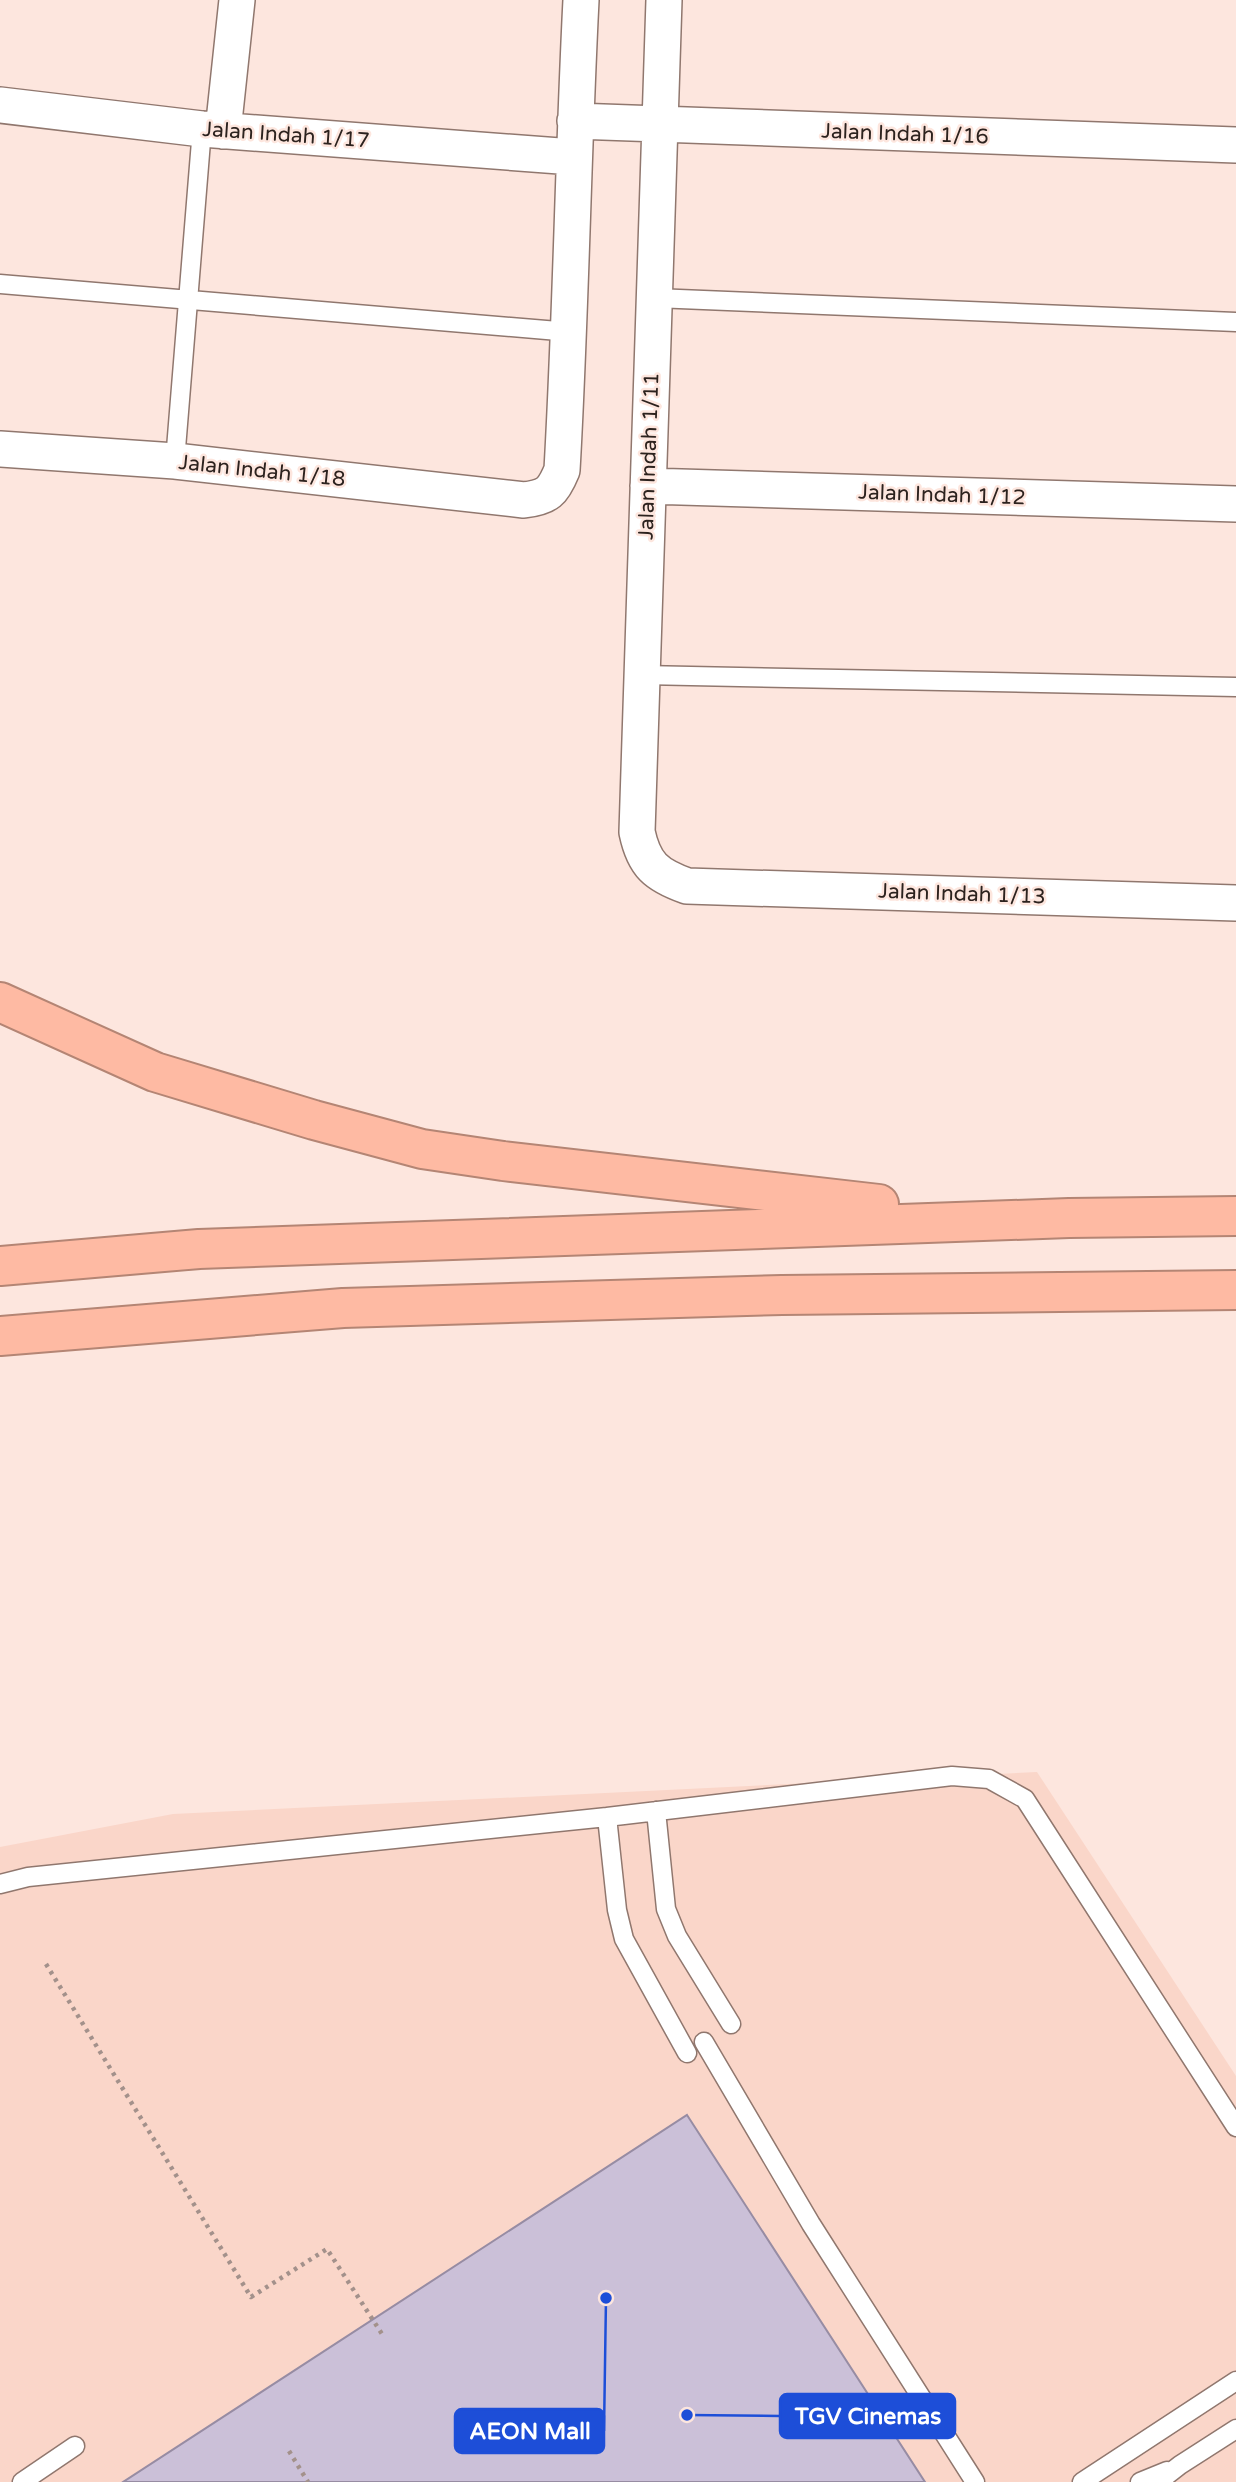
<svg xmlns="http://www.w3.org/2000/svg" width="1236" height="2482" viewBox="0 0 1236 2482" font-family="'Varela Round',sans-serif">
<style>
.built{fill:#fad6c9}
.building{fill:#cbc0d8;stroke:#978ca3;stroke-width:2}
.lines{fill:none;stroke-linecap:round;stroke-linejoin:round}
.lane-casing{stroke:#90776e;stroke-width:21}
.street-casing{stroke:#90776e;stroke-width:38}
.highway-casing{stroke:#b48574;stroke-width:42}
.path{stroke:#a3918b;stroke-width:4.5;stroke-dasharray:3.5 5;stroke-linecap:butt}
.lane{stroke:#fff;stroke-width:18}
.street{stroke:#fff;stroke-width:35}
.highway{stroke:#febaa3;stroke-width:38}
.labels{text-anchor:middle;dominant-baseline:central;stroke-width:5;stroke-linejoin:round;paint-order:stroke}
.street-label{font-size:21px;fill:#2c221e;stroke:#fde6de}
.leader{fill:none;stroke:#1d4ed8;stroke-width:2.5}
.callout-dot{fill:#1d4ed8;stroke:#fde6de;stroke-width:2.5}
.callout{fill:#1d4ed8;stroke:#1d4ed8;stroke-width:2.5}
.callout-label{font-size:23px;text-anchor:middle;font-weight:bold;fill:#fff}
</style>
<rect width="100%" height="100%" fill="#fde6de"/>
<path class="built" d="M1037,1772L1236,2076V2482H0V1847L173,1814Z"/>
<path class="building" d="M687,2115L925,2482H123Z"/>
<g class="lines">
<defs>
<path id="lane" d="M0,284L570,332
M655,298L1236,322
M175,461L202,129
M642,675L1236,687
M656,1811L666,1909L677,1936L731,2024
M607,1817L617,1910L624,1939L687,2053
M0,1884L28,1877L607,1817L952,1776L989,1779L1025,1799L1236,2127
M704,2042L811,2224L975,2482
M22,2482L75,2446
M1082,2482L1236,2381
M1140,2482L1167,2471
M1158,2482L1180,2465L1236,2429"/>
<path id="street" d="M664,0L637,832C644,865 656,875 687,886L1236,903
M0,105L202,129L573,157
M575,121L1236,145
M223,131L237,0
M0,449L175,461L524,500C548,497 553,492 562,470C571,313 573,157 581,0
M648,486L1236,504"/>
<path id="highway" d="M0,1002L155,1072L314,1120L422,1149L503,1161L879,1204
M0,1266L199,1249L1069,1218L1236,1216
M0,1336L343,1308L782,1295L1236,1290"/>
</defs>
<use href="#lane" class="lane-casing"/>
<use href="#street" class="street-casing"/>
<use href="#highway" class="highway-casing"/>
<path class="path" d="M46,1964L251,2297L327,2249L382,2334
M289,2451L308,2482"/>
<use href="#lane" class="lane"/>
<use href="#street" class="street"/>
<use href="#highway" class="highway"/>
</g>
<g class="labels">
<g class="street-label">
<text transform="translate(905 134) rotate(2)">Jalan Indah 1/16</text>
<text transform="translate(286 135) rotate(4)">Jalan Indah 1/17</text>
<text transform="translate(649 456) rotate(-88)">Jalan Indah 1/11</text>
<text transform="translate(262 471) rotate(6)">Jalan Indah 1/18</text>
<text transform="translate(942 495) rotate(2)">Jalan Indah 1/12</text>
<text transform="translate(962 894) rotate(2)">Jalan Indah 1/13</text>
</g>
</g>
<path class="leader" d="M687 2415L780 2416M606 2298L604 2431"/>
<g class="callout-dot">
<circle cx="687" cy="2415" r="7"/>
<circle cx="606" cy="2298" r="7"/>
</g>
<g class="callout">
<rect x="780" y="2394" width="175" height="44" rx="7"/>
<rect x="455" y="2409" width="149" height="44" rx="7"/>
</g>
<g class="callout-label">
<text x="868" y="2424">TGV Cinemas</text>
<text x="530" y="2439">AEON Mall</text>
</g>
</svg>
